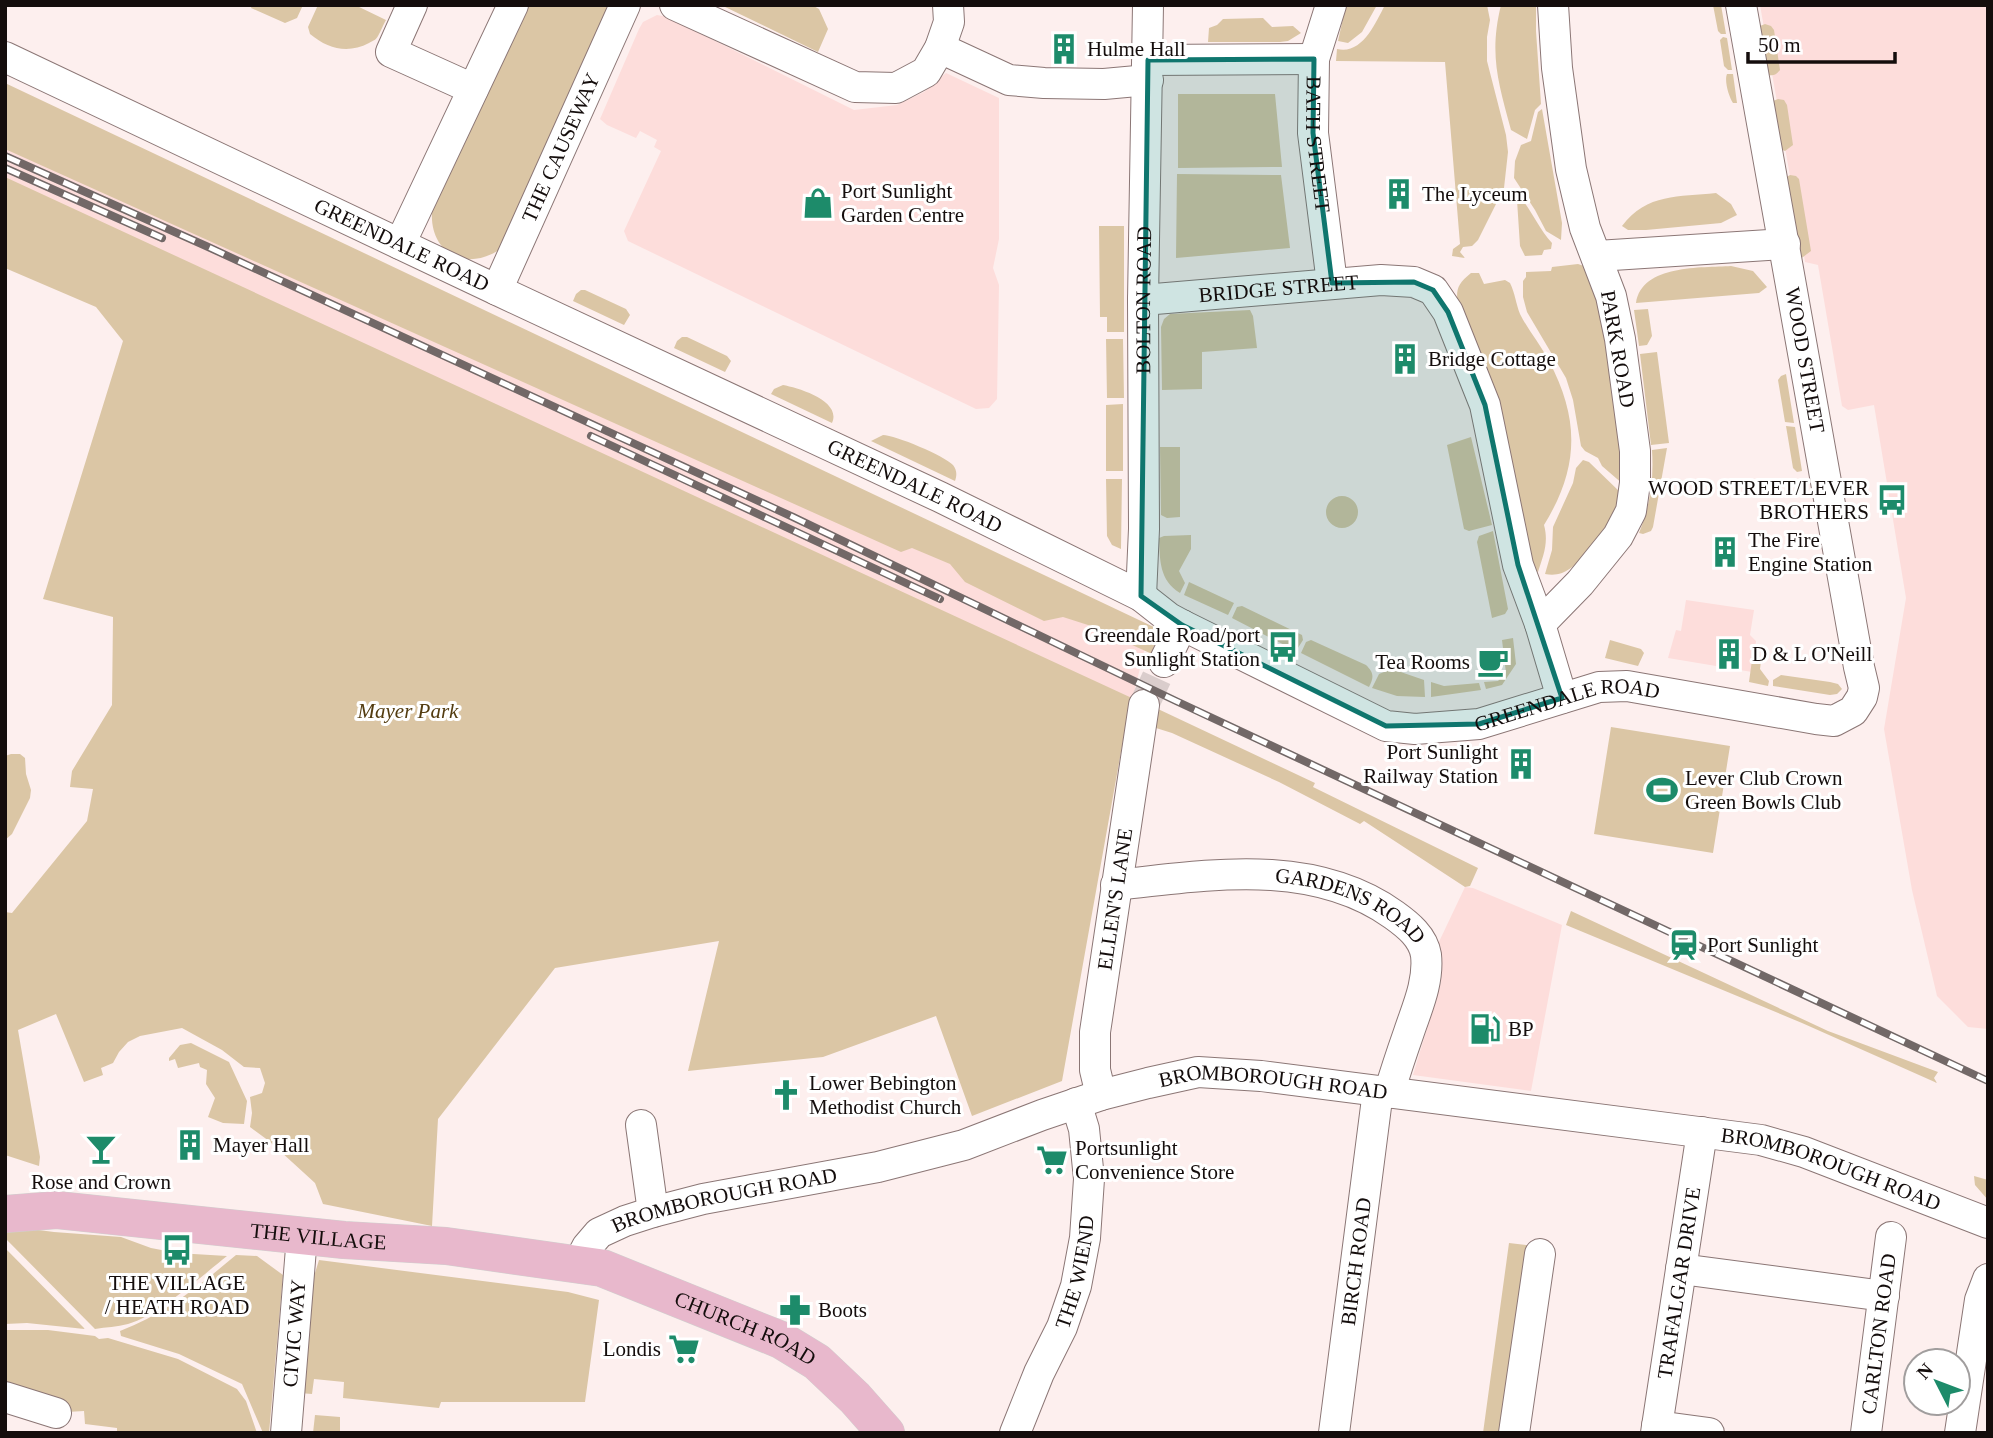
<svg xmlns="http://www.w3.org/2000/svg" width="1993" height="1438" viewBox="0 0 1993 1438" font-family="'Times New Roman',serif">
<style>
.built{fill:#fddddb}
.green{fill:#dbc6a5}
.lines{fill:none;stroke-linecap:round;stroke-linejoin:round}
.minor-tunnel{stroke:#dacdcc;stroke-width:30;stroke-dasharray:30 15;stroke-linecap:butt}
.minor-casing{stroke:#8b7675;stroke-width:32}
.major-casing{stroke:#d0cfce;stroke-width:38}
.minor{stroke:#fff;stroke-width:30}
.major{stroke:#e8b8cc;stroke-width:37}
.rail-casing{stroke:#726867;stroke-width:8}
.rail{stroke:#fff;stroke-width:5;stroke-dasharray:16;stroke-linecap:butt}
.marked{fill:#0f766e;fill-opacity:0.2;stroke:#0f766e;stroke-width:5;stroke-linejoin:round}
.labels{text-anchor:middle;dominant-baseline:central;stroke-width:6;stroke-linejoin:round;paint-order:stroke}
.poi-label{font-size:21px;fill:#140d0c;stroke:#fff;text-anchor:start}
.street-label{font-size:21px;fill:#140d0c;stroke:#fff}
.park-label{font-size:21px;font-style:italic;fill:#533c10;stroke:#fff}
</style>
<rect width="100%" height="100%" fill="#fdefee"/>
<path class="built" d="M1760,5H1988V1029L1968,1027L1937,996L1912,890L1884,729L1906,598L1874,405L1848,410L1842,406L1818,265L1805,262L1804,256Z
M657,15L673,18L679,23L854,110L897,105L924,92L946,73L999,98V239L993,268L999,285L997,399L989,408L976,409L628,241L624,231L661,151L654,147L657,140L640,131L636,138L607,125L600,119L639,29L643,22Z
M5,88L1150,626L1124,735L5,204Z
M1686,600L1754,610L1750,635L1756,641L1752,672L1668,658L1676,630L1681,631Z
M1465,887L1473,888L1562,925L1531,1091L1413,1075L1441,982V964L1437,946Z"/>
<path class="green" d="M252,5H303L297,18L285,23L251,8Z
M318,5H355L386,20C383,25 381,31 378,36C376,40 374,40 369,43C348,54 328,49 310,34L308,27Z
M523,5H606L608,14L499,250C461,274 425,248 433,204Z
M721,5H812L819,9L828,29L818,52Z
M1346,5H1377L1362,32L1348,43L1338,41Z
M1385,5H1487L1490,20L1487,37V61L1506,135L1508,152L1504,188L1478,240L1472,246L1463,247L1460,252L1465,258L1452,256L1453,249L1460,244L1445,62L1336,61L1337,49C1362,55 1375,24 1385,5Z
M1501,5H1536V31L1541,104L1535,110L1527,139L1511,130C1498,82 1489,54 1501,5Z
M1713,5H1721L1726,34H1721L1718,31Z
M1263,18L1272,27L1293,26L1301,33L1288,41L1280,42H1208L1209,28L1217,25L1223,19Z
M1765,24L1771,26L1774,30L1780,70C1776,75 1773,76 1767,75L1757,31L1760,26Z
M1723,37L1727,38L1732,70H1728L1724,66L1720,40Z
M1727,74H1733L1737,103H1733C1729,97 1724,81 1727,74Z
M5,83L1158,629L1152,654L1088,625L1063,617L1044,621L965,582L950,564L912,548L901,552L5,149Z
M1178,94H1275L1282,167L1178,168Z
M1778,99L1784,100L1787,105L1793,145L1785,151L1780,149L1773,101Z
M1542,109L1562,223L1561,240L1546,231L1535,210L1514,178L1515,161L1521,145L1531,141L1538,112Z
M1177,174L1281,175L1290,248L1176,258Z
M1790,175L1796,176L1799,179L1811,251L1799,260L1785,178Z
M5,177L1134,699L1124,735L1062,1081L972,1116L936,1016L823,1057L688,1071L719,941L555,968L438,1119L432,1226L323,1204L315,1183L269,1141L250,1127L252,1113L250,1097L262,1093L265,1083L260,1068L244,1067L222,1050L182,1028L140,1036L128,1042L119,1052L113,1063L101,1068L103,1075L84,1082L56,1014L18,1030L40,1157L39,1166L5,1155V912L12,913L87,821L93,789L70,787L72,771L112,705L113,617L43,599L123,341L96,307L5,268Z
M1716,193L1731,204L1737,215L1721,223L1646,230H1628L1622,226C1647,193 1679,197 1716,193Z
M1520,197C1532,211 1539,229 1552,243L1551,249L1544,250L1542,255L1525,256L1520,246L1517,200Z
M1099,226H1124V332H1107V317H1100Z
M1578,264L1584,266L1590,273L1607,345L1624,485L1602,466L1598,458L1585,451L1581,446L1573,400L1566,378L1527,312L1523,297V281L1526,277V272L1551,271L1552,267Z
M1731,266L1753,271L1767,287L1759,293L1636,303C1642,264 1702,268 1731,266Z
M1471,273H1479L1484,284L1505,280L1510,283C1515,293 1516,304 1520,314C1528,330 1540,344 1549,361C1580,420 1579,468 1544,525C1549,543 1543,556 1538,572L1533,569L1458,309C1456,290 1456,285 1471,273Z
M581,290H585L626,309L630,315L624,325L573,301L576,294Z
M1648,309L1652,336L1647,345L1639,346L1634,310Z
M1250,310L1253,316L1257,348L1202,352V389L1162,390L1161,327L1164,319L1170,314Z
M682,337H687L727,356L731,361L725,372L674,348L677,341Z
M1106,339H1123L1124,398H1107Z
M1657,352L1669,443L1651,445L1640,354Z
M1786,374L1794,423L1785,422L1778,380L1781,376Z
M783,385C799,388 842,401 832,423L771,394L774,389Z
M1123,404V471H1106V405Z
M1786,426L1795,427L1802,471L1797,472L1793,468Z
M883,435C895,435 945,456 953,465C957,470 957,475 955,481L871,441Z
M1471,437L1492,525L1469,531L1464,529L1447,445Z
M1160,447H1180V517L1167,518L1161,515Z
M1667,448L1653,527L1651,531L1643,534L1639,533C1650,506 1654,480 1652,450Z
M1583,460L1589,462L1622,494C1613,518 1586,564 1562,573C1556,575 1551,575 1545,574L1552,550L1553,527L1573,483L1576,468Z
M1106,479H1122L1121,549L1112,545L1107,536Z
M1326 512a16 16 0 1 1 32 0a16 16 0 1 1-32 0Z
M1493,531L1508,609L1505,614L1492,618L1477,542L1479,536Z
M1191,535V549L1179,571L1185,583L1180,593C1159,580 1160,560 1159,538L1164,536Z
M1189,582L1234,603L1228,615L1184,595Z
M1242,606L1302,635L1303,640L1296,651L1232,618L1237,607Z
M1513,638L1516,664L1502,685L1486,689L1484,682L1498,681L1506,673L1502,640Z
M1311,640L1366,665C1374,673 1374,677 1369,687L1301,653L1306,642Z
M1610,640L1641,649L1644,653L1638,666L1605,658Z
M1752,660L1761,661L1760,669L1769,681L1768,686L1749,682Z
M1389,670H1395L1424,680L1425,697L1397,696L1372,688L1379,674Z
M1781,675L1830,682L1838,684L1842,689L1837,694L1830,695L1773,686V680Z
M1431,682L1444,686L1479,683L1481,690L1431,697Z
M1158,709L1315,783L1313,787L1478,868L1470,886L1465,887L1364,821L1360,824L1279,782L1172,733L1156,728Z
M1611,727L1730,746L1713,853L1594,834Z
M11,754H20L25,758L26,774L31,790L30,798L12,834L5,840V756Z
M1571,911L1828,1031L1938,1072L1934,1078L1937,1083L1802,1023L1566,925Z
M191,1043L229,1062L247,1101L244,1124L223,1123L208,1117L215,1098L206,1084L207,1070L200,1067L199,1063L178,1068L175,1059L169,1061V1058L180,1045Z
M1974,1176L1988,1180V1200L1975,1185Z
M15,1227L54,1232L121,1237L151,1248L177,1253L227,1256C202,1276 157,1316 128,1324C117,1327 106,1327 95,1329L5,1238V1228Z
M1509,1243L1534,1246L1508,1433H1483Z
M5,1248L85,1329L27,1323L5,1324Z
M236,1255L257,1256L283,1275L269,1433H263L242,1384L179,1354L121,1336L120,1331C165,1314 199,1286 236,1255Z
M319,1260L568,1292L599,1300L585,1402H441L439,1408L343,1398L344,1382L314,1379L312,1394L299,1393L311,1274L315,1273Z
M5,1330H48L95,1336L99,1339L108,1338L178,1359L237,1389L246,1401L257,1433H117V1428L85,1424L84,1411L67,1412L5,1391Z
M315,1415L340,1417V1433H313Z"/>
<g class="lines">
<path class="minor-tunnel" d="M1144,705L1164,662"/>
<defs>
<g id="minor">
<path d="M412,5L391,52L473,89"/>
<path d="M675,5L855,87L896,88L926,72L940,48L949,22L948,5"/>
<path id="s1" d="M1331,5L1314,59L1313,133L1332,283"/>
<path d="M940,48L1009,80L1044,83L1104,84L1148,80"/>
<path id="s2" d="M5,57L497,290L940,497L1141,596L1169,618L1182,625L1386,726L1415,729L1479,724L1599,687L1627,686L1816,719L1834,721L1853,711L1862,697L1864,688L1859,667L1741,5"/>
<path d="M1148,60L1314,59"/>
<path d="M400,244L513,5"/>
<path d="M1597,256L1785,244"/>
<path id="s3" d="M497,290L625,5"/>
<path id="s4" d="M1143,300L1381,280L1414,282L1433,290L1448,312L1485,405L1518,565L1540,624L1562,698"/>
<path id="s5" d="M1141,596L1144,529L1143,300L1148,5"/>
<path d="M1540,624L1580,583L1618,536L1631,511L1635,483V451L1620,339L1611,296L1585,228L1571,169L1557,68L1553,5"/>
<path d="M1164,662L1182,625"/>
<path id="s6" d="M1116,885C1209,875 1313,857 1394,915C1408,925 1423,937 1426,955C1429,982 1417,1008 1409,1032C1402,1052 1395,1073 1389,1093"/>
<path id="s7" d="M1101,1095L1095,1070V1032L1144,705"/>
<path d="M641,1125L653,1212"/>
<path id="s8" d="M578,1264L587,1247L599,1233L625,1221L653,1212L703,1199L878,1167L964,1145L1042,1115L1101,1095L1148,1083L1198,1072L1261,1076L1761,1140L1804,1152L1988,1223"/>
<path d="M1681,1269L1884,1296"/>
<path d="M5,1397L56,1413"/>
<path d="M1657,1426L1709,1433"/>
<path id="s9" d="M286,1433L302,1236"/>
<path id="s10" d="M1015,1433L1039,1373L1062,1327L1076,1286L1085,1238L1089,1179L1084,1129L1076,1103"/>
<path id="s11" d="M1334,1433L1378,1091"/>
<path d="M1514,1433L1540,1254"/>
<path id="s12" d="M1656,1433L1702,1132"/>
<path id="s13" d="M1866,1433L1891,1237"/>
<path d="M1960,1433L1980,1300L1988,1279"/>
</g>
<g id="major">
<path id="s14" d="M5,1214L57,1210L344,1240L446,1246L602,1268L781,1340L817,1362L855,1398L886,1433"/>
</g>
</defs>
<use href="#minor" class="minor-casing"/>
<use href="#major" class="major-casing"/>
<use href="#minor" class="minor"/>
<use href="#major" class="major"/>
<defs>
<path id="rail" d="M5,156L206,246L793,517L1176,701L1988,1081
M5,168L162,238
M591,436L940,599"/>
</defs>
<use href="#rail" class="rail-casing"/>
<use href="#rail" class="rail"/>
</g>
<path class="marked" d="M1314,59L1313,133L1332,283L1414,282L1433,290L1448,312L1485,405L1518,565L1562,698L1479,724L1386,726L1182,625L1141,596L1148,60Z"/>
<defs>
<symbol id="building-bare" viewBox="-9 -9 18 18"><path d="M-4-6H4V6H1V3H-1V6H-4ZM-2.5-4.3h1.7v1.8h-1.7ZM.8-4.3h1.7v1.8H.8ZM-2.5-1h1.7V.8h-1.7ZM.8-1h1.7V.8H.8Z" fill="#1d8b6a" stroke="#fff" stroke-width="2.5" paint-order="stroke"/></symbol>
<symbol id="shop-bare" viewBox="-9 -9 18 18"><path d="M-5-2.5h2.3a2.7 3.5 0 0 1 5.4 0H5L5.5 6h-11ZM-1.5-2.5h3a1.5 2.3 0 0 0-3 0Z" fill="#1d8b6a" stroke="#fff" stroke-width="2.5" paint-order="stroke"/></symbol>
<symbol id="bus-bare" viewBox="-9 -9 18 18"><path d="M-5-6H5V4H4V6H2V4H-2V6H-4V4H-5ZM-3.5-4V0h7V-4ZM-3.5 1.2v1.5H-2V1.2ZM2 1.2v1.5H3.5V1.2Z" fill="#1d8b6a" stroke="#fff" stroke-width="2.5" paint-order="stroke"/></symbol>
<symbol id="cafe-bare" viewBox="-9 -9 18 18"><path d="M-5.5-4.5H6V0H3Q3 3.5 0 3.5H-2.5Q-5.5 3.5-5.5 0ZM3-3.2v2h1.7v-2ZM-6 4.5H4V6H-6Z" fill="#1d8b6a" stroke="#fff" stroke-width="2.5" paint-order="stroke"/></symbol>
<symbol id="stadium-bare" viewBox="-9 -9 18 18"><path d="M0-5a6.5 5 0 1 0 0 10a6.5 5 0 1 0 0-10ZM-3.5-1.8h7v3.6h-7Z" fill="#1d8b6a" stroke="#fff" stroke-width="2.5" paint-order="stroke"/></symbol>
<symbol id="station-bare" viewBox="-9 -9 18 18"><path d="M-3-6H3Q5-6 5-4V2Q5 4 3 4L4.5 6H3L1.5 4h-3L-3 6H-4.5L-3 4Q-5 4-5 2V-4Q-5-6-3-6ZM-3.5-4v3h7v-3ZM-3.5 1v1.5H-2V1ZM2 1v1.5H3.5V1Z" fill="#1d8b6a" stroke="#fff" stroke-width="2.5" paint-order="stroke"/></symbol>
<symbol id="fuel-bare" viewBox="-9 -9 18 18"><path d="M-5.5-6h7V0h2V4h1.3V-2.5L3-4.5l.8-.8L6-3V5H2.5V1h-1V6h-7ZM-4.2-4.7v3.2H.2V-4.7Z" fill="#1d8b6a" stroke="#fff" stroke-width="2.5" paint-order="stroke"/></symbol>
<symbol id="church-bare" viewBox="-9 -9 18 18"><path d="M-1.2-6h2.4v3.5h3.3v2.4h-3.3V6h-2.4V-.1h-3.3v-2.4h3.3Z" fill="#1d8b6a" stroke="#fff" stroke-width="2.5" paint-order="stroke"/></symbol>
<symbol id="bar-bare" viewBox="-9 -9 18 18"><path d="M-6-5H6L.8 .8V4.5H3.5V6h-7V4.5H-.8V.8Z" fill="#1d8b6a" stroke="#fff" stroke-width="2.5" paint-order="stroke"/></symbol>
<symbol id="supermarket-bare" viewBox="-9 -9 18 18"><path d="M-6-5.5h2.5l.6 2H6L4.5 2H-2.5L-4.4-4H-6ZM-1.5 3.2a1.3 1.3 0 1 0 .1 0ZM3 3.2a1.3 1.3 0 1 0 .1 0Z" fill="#1d8b6a" stroke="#fff" stroke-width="2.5" paint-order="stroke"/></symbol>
<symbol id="pharmacy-bare" viewBox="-9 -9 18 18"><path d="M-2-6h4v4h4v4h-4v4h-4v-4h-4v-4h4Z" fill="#1d8b6a" stroke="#fff" stroke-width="2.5" paint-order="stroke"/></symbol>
</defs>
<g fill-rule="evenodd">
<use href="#building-bare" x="1042" y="27" width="44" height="44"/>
<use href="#building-bare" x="1377" y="172" width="44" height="44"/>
<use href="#shop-bare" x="796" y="181" width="44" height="44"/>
<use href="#building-bare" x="1383" y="337" width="44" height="44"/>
<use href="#bus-bare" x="1870" y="478" width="44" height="44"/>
<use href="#building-bare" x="1703" y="530" width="44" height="44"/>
<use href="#bus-bare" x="1261" y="625" width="44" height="44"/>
<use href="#building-bare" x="1707" y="632" width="44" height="44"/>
<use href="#cafe-bare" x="1471" y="640" width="44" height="44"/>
<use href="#building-bare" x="1499" y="742" width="44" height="44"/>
<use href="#stadium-bare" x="1640" y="768" width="44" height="44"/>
<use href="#station-bare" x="1662" y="923" width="44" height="44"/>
<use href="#fuel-bare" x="1463" y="1007" width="44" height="44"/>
<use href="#church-bare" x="764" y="1073" width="44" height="44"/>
<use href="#building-bare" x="168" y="1123" width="44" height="44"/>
<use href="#bar-bare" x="79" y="1127" width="44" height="44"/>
<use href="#supermarket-bare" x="1030" y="1138" width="44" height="44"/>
<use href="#bus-bare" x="155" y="1228" width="44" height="44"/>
<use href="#pharmacy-bare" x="773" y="1288" width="44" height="44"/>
<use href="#supermarket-bare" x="662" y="1327" width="44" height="44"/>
</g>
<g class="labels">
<g class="poi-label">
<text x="1087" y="49">Hulme Hall</text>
<text x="841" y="191">Port Sunlight<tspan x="841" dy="24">Garden Centre</tspan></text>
<text x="1422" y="194">The Lyceum</text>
<text x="1428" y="359">Bridge Cottage</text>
<text x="1869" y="488" text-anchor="end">WOOD STREET/LEVER<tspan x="1869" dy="24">BROTHERS</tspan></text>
<text x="1748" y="540">The Fire<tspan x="1748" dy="24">Engine Station</tspan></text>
<text x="1260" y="635" text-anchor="end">Greendale Road/port<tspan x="1260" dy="24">Sunlight Station</tspan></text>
<text x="1752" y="654">D &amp; L O'Neill</text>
<text x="1470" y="662" text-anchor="end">Tea Rooms</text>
<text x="1498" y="752" text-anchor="end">Port Sunlight<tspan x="1498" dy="24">Railway Station</tspan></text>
<text x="1685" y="778">Lever Club Crown<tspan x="1685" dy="24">Green Bowls Club</tspan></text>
<text x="1707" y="945">Port Sunlight</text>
<text x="1508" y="1029">BP</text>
<text x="809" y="1083">Lower Bebington<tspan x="809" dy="24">Methodist Church</tspan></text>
<text x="213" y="1145">Mayer Hall</text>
<text x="1075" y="1148">Portsunlight<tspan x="1075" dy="24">Convenience Store</tspan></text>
<text x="101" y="1182" text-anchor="middle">Rose and Crown</text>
<text x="177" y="1283" text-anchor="middle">THE VILLAGE<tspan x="177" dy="24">/ HEATH ROAD</tspan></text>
<text x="818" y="1310">Boots</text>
<text x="661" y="1349" text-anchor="end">Londis</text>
</g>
<g class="street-label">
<text stroke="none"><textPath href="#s1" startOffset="142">BATH STREET</textPath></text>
<text stroke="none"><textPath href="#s3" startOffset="156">THE CAUSEWAY</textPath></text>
<text stroke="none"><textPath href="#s2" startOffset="439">GREENDALE ROAD</textPath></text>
<text stroke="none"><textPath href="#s4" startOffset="136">BRIDGE STREET</textPath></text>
<text stroke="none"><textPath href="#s5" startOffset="296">BOLTON ROAD</textPath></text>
<text transform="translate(1618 349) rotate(80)">PARK ROAD</text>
<text transform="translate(1805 360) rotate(80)">WOOD STREET</text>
<text stroke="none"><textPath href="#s2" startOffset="1006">GREENDALE ROAD</textPath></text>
<text stroke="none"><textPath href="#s2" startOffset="1720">GREENDALE ROAD</textPath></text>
<text stroke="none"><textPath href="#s7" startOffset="198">ELLEN'S LANE</textPath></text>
<text stroke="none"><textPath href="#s6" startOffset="242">GARDENS ROAD</textPath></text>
<text stroke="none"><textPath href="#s8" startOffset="735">BROMBOROUGH ROAD</textPath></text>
<text stroke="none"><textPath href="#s8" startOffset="1302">BROMBOROUGH ROAD</textPath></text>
<text stroke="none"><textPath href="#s8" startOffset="168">BROMBOROUGH ROAD</textPath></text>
<text stroke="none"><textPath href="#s14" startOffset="315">THE VILLAGE</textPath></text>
<text stroke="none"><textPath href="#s11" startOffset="173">BIRCH ROAD</textPath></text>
<text stroke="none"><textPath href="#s10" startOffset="173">THE WIEND</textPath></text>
<text stroke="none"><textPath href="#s12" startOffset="152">TRAFALGAR DRIVE</textPath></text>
<text stroke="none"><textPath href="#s14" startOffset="756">CHURCH ROAD</textPath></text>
<text stroke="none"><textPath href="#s9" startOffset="100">CIVIC WAY</textPath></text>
<text stroke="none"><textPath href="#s13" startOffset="100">CARLTON ROAD</textPath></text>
</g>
<g class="park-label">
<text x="408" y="711">Mayer Park</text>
</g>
</g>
<rect width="1993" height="1438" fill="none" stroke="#140d0c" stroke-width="14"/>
<g transform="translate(1937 1382) rotate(312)"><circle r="33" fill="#ffffff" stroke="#a19e9e" stroke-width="2"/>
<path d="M0-5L12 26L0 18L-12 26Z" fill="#1d8b6a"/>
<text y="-10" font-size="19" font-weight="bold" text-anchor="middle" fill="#140d0c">N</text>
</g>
<path d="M1748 52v10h147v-10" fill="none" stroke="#140d0c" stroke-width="3.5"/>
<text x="1758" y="52" font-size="21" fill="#140d0c" stroke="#ffffff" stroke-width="5" paint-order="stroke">50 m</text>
</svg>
